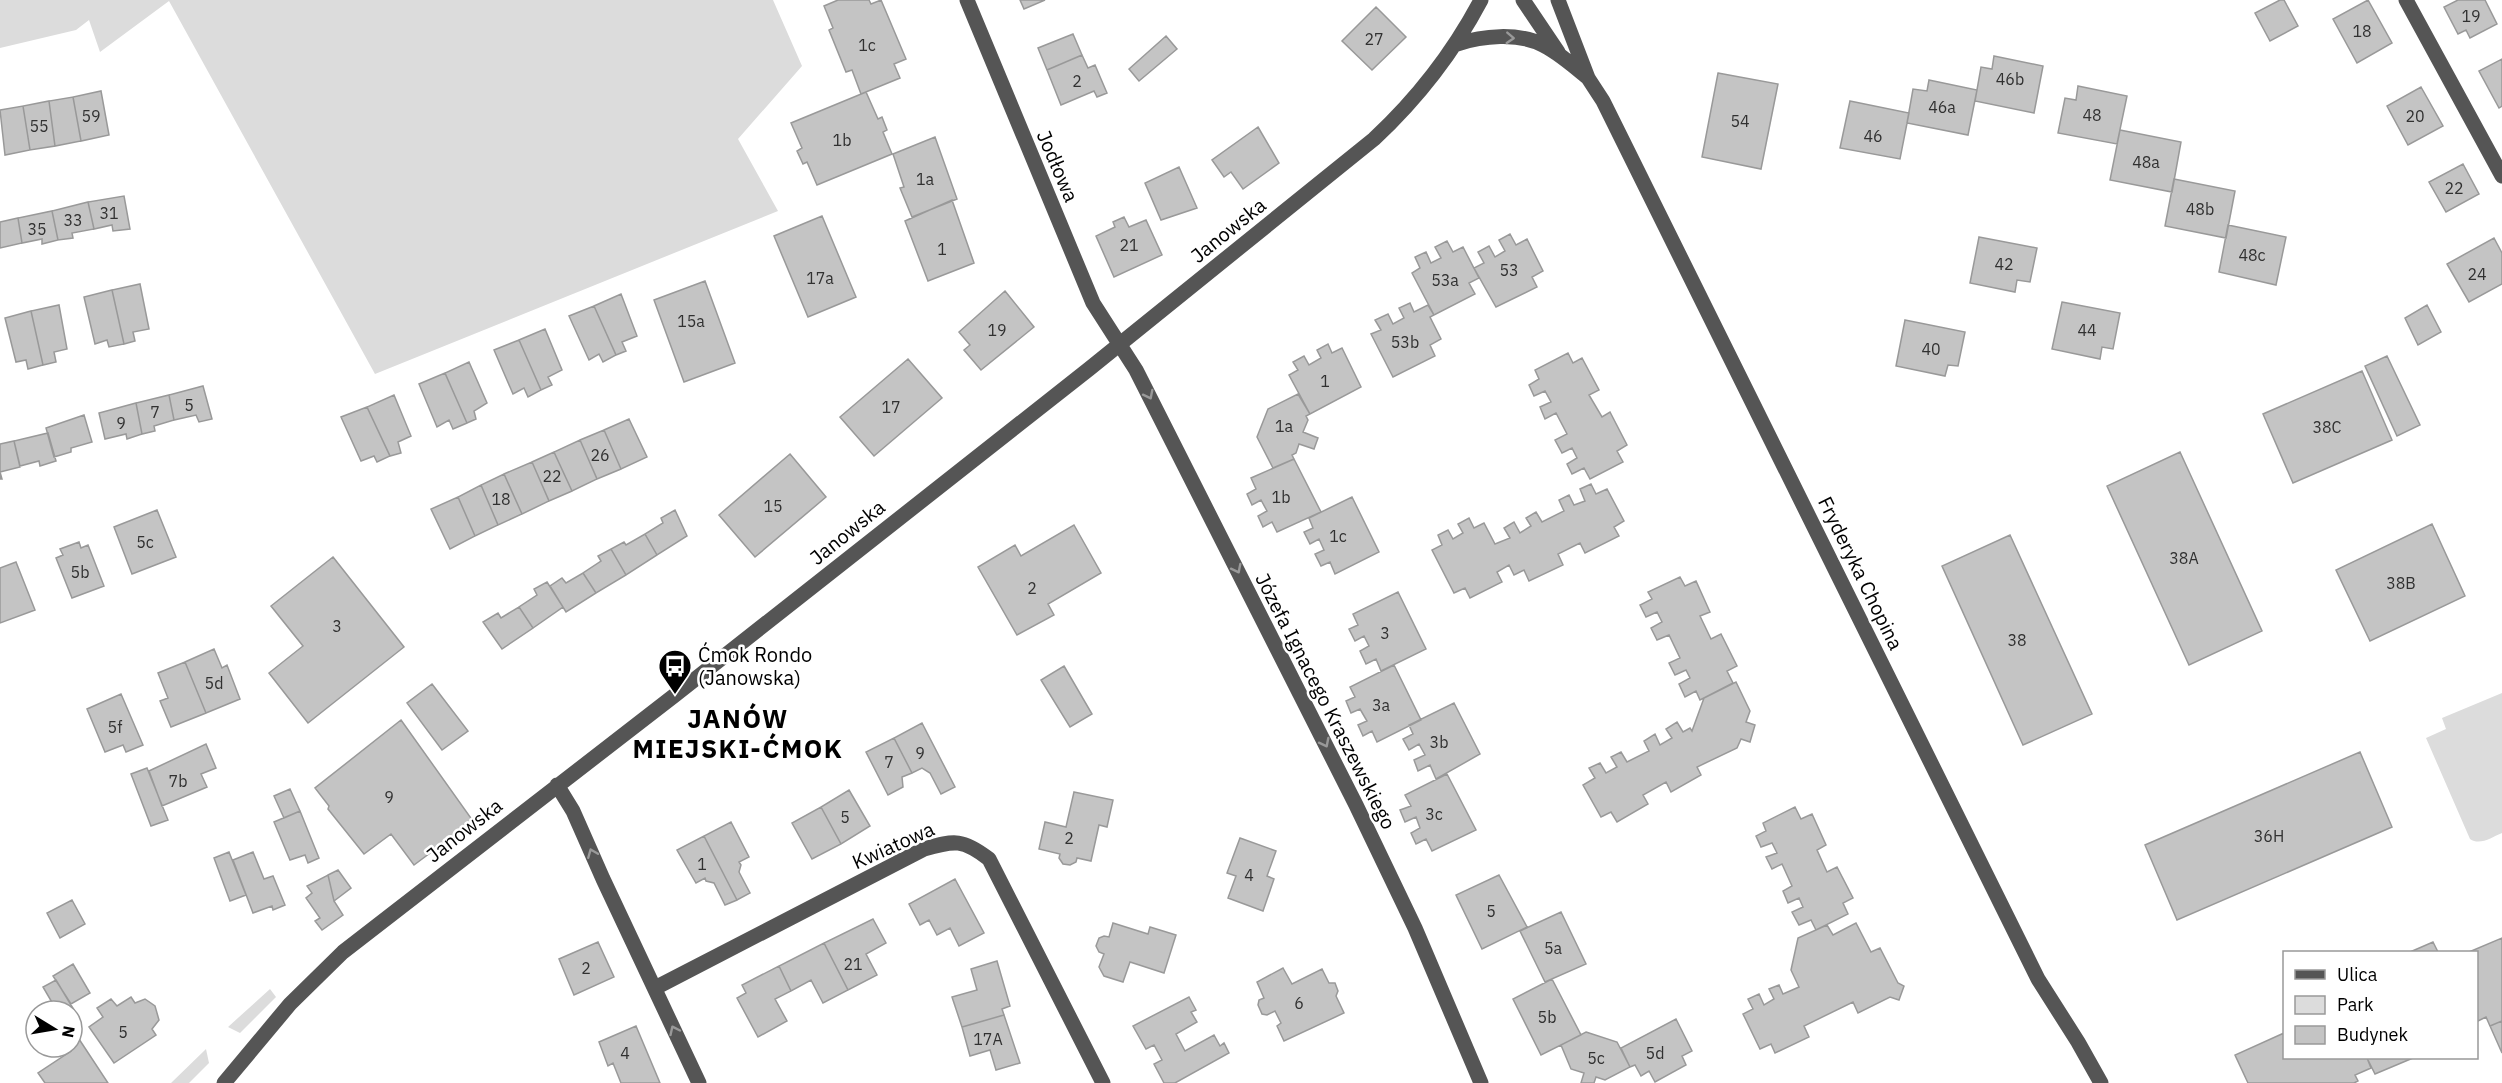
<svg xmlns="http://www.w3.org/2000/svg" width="2502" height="1083" viewBox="0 0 2502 1083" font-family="'IBM Plex Sans',sans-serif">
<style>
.green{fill:#dcdcdc}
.building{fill:#c4c4c4;stroke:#999;stroke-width:1.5}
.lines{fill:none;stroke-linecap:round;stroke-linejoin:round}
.minor{stroke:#555;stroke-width:15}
.oneway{stroke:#999}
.labels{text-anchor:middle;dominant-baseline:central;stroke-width:5;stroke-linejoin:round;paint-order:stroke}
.number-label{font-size:16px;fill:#313131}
.street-label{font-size:20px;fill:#000;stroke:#fff}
.poi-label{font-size:20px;fill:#000;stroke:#fff;text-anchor:start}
.district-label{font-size:26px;font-weight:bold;letter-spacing:1.5px;fill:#000;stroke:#fff}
</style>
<rect width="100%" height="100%" fill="#fff"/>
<path class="green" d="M0,0H773L802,66L738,139L778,211L375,374L169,1L100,52L89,20L76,30L0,48Z
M2502,693V833C2492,837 2480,846 2470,839L2426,738L2446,729L2442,718Z
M270,989L276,997L240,1033L228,1027Z
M206,1049L209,1063L189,1083H171Z"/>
<path class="building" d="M838,0H869L871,4L881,0L906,59L894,64L900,78L861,94L852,70L846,72L829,30L833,28L824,6Z
M1020,0H1045L1024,9Z
M2280,0H2284L2298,26L2270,41L2255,13Z
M2368,0L2392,43L2357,63L2333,19Z
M2458,0H2485L2497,24L2470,38L2466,30L2458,34L2444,7Z
M1376,7L1406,37L1372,70L1342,41Z
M1073,34L1082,55L1047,70L1038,48Z
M1166,36L1177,49L1139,81L1129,69Z
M1082,55L1088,68L1095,65L1107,93L1097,97L1094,91L1061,105L1047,70Z
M1994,56L2043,66L2034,113L1975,101L1981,67L1992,69Z
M2502,59V106L2499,108L2479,71Z
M1718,73L1778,84L1761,169L1702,157Z
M1929,80L1977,90L1968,135L1907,123L1913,89L1927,91Z
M2078,86L2127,96L2117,144L2058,133L2065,98L2076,100Z
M2421,87L2443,126L2408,145L2387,106Z
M101,91L109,135L81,141L73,97Z
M866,92L878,119L882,117L887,130L883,132L892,154L817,185L807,162L803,164L797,151L802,148L791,123Z
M73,97L81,141L55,146L49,101Z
M49,101L55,146L30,150L23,106Z
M1850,101L1909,113L1900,159L1840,148Z
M23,106L30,150L5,155L0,110Z
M1258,127L1279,163L1243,189L1231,172L1224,177L1212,160Z
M2120,130L2181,142L2172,192L2110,180Z
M935,137L957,199L912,217L900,188L904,187L893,154Z
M2463,164L2479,194L2446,212L2429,182Z
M1179,167L1197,208L1161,220L1145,183Z
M2174,179L2235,191L2226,238L2165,226Z
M124,196L130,229L113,231L112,225L94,229L88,202Z
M952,200L974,263L928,281L905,221Z
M88,202L94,229L72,233L73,238L58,240L52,211Z
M52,211L58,240L42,244V239L22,243L18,218Z
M822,216L856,297L808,317L774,236Z
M1124,217L1129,227L1146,220L1162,255L1114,277L1096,236L1115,227L1113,222Z
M18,218L22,243L0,248V222Z
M2228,225L2286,237L2276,285L2219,272Z
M1510,234L1516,245L1527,239L1543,271L1532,277L1537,287L1496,307L1474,268L1484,263L1478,252L1489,246L1495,257L1505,251L1499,240Z
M1979,237L2037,248L2030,282L2017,280L2015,292L1970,283Z
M2494,238L2502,253V284L2469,302L2447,264Z
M1447,241L1453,252L1463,247L1479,278L1469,283L1475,294L1434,315L1412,273L1420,268L1415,257L1426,252L1431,263L1441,258L1435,247Z
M705,281L735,363L684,382L654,300Z
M140,284L149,329L133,332L135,341L124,344L112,290Z
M112,290L124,344L109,347L107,340L95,344L84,297Z
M1005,291L1034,327L981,370L964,350L970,345L959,332Z
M621,294L637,336L622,342L626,351L616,355L594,306Z
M2062,302L2120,313L2113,349L2102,347L2100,359L2052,349Z
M1410,303L1414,312L1428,305L1434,315L1430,317L1441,339L1430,345L1435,356L1393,377L1371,334L1381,330L1375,320L1388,314L1393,324L1404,318L1399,308Z
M59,305L67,349L54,352L56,362L43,365L31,311Z
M2427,305L2441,332L2418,345L2405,318Z
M594,306L616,355L603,362L599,354L589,360L569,316Z
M31,311L43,365L28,369L26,360L16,362L5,318Z
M1905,320L1965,332L1958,366L1948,365L1945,376L1896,366Z
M545,329L562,370L548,377L552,385L541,390L519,340Z
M519,340L541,390L528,397L524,388L513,394L494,350Z
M1328,344L1332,353L1342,348L1361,387L1310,414L1289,375L1298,370L1293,362L1304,356L1309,365L1321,358L1317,350Z
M1568,353L1573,363L1582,358L1599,390L1589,395L1602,417L1610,412L1627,445L1617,451L1623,462L1590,479L1584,468L1572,474L1567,464L1577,458L1572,448L1562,453L1555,440L1567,434L1556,413L1545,419L1540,407L1551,402L1545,391L1534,396L1529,385L1539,379L1535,370Z
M2387,356L2420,425L2397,436L2365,366Z
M908,359L942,398L874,456L840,417Z
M469,362L487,403L474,411L476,419L467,423L445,373Z
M2362,371L2392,440L2293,483L2263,414Z
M445,373L467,423L453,429L449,420L437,427L419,384Z
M203,386L212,419L199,422L196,415L174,420L169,395Z
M1298,394L1310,414L1306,416L1308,420L1303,432L1318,438L1314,449L1299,444L1296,453L1292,455L1294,459L1273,468L1257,437L1268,409Z
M169,395L174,420L154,426L155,431L142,434L136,403Z
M394,395L411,436L398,442L401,453L390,456L367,407Z
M136,403L142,434L127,439L126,434L105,439L99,413Z
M367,407L390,456L377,462L374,456L361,461L341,417Z
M84,415L92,442L71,448V452L54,457L46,428Z
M629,419L647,457L621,469L604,430Z
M604,430L621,469L597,479L580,440Z
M48,433L56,461L40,466L39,461L20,466L14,441Z
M580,440L597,479L572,491L554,452Z
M14,441L20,467L0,472L2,479H0V444Z
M554,452L572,491L549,501L532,462Z
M2180,452L2262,631L2189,665L2107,486Z
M790,454L826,497L755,557L719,515Z
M1294,459L1321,512L1277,532L1272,522L1263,527L1258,516L1267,511L1261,500L1252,505L1247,494L1256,489L1251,478Z
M532,462L549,501L522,514L504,474Z
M504,474L522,514L498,525L481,485Z
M1591,484L1596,494L1607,489L1624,521L1614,527L1619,536L1585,553L1580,543L1558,554L1563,565L1529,581L1524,570L1514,575L1509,565L1497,572L1502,582L1470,598L1465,588L1454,593L1432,550L1442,545L1438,535L1448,530L1453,539L1463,533L1458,524L1469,518L1474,528L1484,523L1495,544L1510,538L1504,528L1514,522L1520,533L1531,526L1526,518L1536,512L1542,522L1564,511L1559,500L1569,495L1574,505L1585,501L1580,489Z
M481,485L498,525L475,536L458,497Z
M458,497L475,536L450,549L431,509Z
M1352,497L1379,552L1335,574L1330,562L1321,566L1315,554L1324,550L1319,539L1310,544L1304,532L1313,528L1309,518Z
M157,510L176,557L132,574L114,527Z
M675,510L687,536L657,555L645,534L663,523L661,518Z
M2432,524L2465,596L2370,641L2336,570Z
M1074,525L1101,573L1048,604L1054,615L1017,635L978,567L1015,545L1021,556Z
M645,534L657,555L626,575L611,549L624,542L626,545Z
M2010,535L2092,714L2023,745L1942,566Z
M79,542L81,548L88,545L104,586L72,598L56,558L63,555L60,549Z
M611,549L626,575L596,593L583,573L601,561L598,556Z
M333,557L404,647L308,723L269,673L303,646L271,606Z
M16,562L35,610L0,623V568Z
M583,573L596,593L566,612L550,586L562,578L566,583Z
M1680,577L1685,586L1696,581L1710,612L1700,616L1711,639L1721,634L1737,666L1727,671L1733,683L1700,700L1696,691L1685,697L1679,684L1690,678L1686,670L1675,675L1669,663L1680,658L1669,635L1657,640L1651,628L1662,622L1657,612L1646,617L1640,605L1652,599L1648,592Z
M547,582L563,607L533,628L519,607L537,595L534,589Z
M1398,592L1426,649L1381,671L1376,659L1366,664L1360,651L1369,646L1364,636L1355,641L1349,629L1358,625L1353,614Z
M519,607L533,628L502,649L483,622L498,613L501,618Z
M214,649L222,668L227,665L240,699L206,713L185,662Z
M185,662L206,713L171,727L160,701L168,698L158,673Z
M1394,665L1421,720L1377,742L1372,731L1363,736L1358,725L1367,721L1360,709L1351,713L1346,701L1355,697L1350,687Z
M1064,666L1092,714L1070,727L1041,680Z
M1736,682L1750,711L1746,722L1755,725L1750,742L1741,739L1737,748L1697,767L1701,775L1671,792L1666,782L1643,795L1648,804L1617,822L1611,812L1601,817L1583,785L1595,778L1589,768L1600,763L1606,773L1617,767L1611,757L1621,752L1627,762L1649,751L1644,741L1655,734L1660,745L1672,738L1666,729L1677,722L1683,732L1690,728L1692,731L1704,698Z
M432,684L468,731L442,750L407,703Z
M121,694L143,745L126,752L123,745L105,752L87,709Z
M1454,703L1480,754L1436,779L1430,765L1418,771L1414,760L1425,755L1419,744L1409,750L1403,739L1413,734L1409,725Z
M401,720L473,821L414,865L391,834L364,854L328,809L329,806L315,788Z
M922,723L955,787L941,794L930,773L922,768L912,773L894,738Z
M894,738L912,773L902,777L903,787L888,795L866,752Z
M206,744L216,768L201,774L207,787L162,806L149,771Z
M2360,752L2392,827L2177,920L2145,845Z
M147,768L168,820L151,826L131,774Z
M1447,774L1476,830L1432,851L1426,839L1416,844L1411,833L1420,828L1416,817L1405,822L1400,810L1411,806L1405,795Z
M290,789L300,811L284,818L274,796Z
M849,790L870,826L841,844L821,807Z
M1074,792L1113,800L1107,827L1099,825L1091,861L1077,858L1076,862L1070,865L1063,864L1059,858L1060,854L1039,849L1045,822L1066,827Z
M821,807L841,844L812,859L792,823Z
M1795,807L1801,819L1812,814L1826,845L1817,850L1827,872L1837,867L1853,898L1843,903L1848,914L1816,930L1811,920L1799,925L1792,912L1803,907L1799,898L1788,903L1783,891L1792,886L1782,864L1772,869L1766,857L1777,853L1772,843L1761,847L1756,836L1766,831L1763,823Z
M300,811L319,858L308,863L305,855L290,860L274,822Z
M731,822L749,857L739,862L741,865L739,872L750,893L737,900L704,836Z
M704,836L737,900L725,905L714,883L706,881L705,878L696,883L677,850Z
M1240,838L1276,851L1267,876L1274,879L1263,911L1228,898L1236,876L1227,873Z
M229,852L246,895L230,901L214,858Z
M253,852L264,879L273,876L285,905L273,910L272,906L253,913L233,860Z
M338,870L351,888L334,901L328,875Z
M328,875L334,901L343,915L322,930L315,921L320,918L306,898L312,893L307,886Z
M1499,875L1527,927L1482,949L1456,895Z
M955,879L984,933L959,946L950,928L937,935L929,920L920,925L909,904Z
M72,900L85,924L60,938L47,913Z
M1561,912L1586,964L1545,982L1520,931Z
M873,919L886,943L866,954L877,975L848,990L824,943Z
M1113,923L1148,934L1150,927L1176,935L1164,973L1130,962L1123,982L1104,976L1099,967L1104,954L1099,952L1096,946L1099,938L1104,936L1109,937Z
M1856,923L1871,952L1880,948L1898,983L1904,986L1899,1000L1890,997L1858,1013L1853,1002L1804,1026L1809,1037L1775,1053L1771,1044L1760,1049L1743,1014L1753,1009L1748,999L1759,994L1764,1005L1774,999L1769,989L1779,985L1783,994L1799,987L1791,970L1798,938L1827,925L1833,935Z
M2502,938V1021L2490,1026L2486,1017L2476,1022V952H2469Z
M598,942L614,977L574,995L559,959Z
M2433,942L2438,952H2410Z
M824,943L848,990L823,1003L811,980L791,991L779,966Z
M997,961L1010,1006L1002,1009L1004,1015L962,1027L952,997L977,990L971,969Z
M73,964L90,993L71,1004L53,976Z
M779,966L791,991L775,999L787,1021L758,1037L737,998L746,993L742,985Z
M1283,968L1292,984L1322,969L1329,983H1335L1338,991L1336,996L1344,1013L1284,1041L1277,1026L1281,1023L1275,1011L1267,1015L1262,1014L1258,1005L1259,1000L1264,998L1257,982Z
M1552,979L1581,1035L1541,1055L1513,999Z
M56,980L74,1010L72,1011H57L43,987Z
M131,997L135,1003L145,999L155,1006L159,1020L152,1029L156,1035L114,1063L89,1027L103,1017L97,1008L111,999L117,1006Z
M1189,997L1196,1010L1191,1012L1197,1022L1176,1034L1185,1051L1214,1035L1220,1046L1224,1043L1229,1053L1175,1083H1164L1154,1064L1162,1060L1154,1045L1146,1049L1133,1026Z
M1004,1015L1020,1063L996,1070L990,1050L970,1056L962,1027Z
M1676,1019L1692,1051L1682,1056L1686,1065L1655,1082L1649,1071L1641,1076L1635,1065L1630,1067L1621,1048Z
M2502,1021V1053L2490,1026Z
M636,1026L660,1083H621L613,1063L608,1066L599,1042Z
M1586,1032L1617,1042L1630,1067L1605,1080L1596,1077L1594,1083H1581L1584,1073L1571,1069L1561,1045Z
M2284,1033V1058H2367L2371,1068L2355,1075L2358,1081L2354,1083H2248L2235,1055Z
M77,1036L108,1083H45L38,1073L71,1051L68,1047H72V1040Z
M2367,1058H2413L2375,1074Z"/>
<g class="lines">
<path class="minor" d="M967,0L1093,303L1136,370L1356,805L1415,928L1481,1083
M1523,0L1558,52
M1558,0L1588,78L1603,101L2038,979L2078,1042L2101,1083
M2406,0L2502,176
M1457,44C1482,36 1518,32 1543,45C1559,53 1574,66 1588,78
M557,785L573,811L603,879L699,1083
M655,988L924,849C955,840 963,839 989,859L1103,1083
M224,1083L290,1004L343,952L675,695L1089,369L1374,139C1418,98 1453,53 1481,0"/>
</g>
<defs><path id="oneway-chevron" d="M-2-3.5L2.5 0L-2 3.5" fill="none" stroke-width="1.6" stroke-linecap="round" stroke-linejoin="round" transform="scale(1.5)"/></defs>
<g class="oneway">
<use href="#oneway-chevron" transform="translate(1510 38) rotate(3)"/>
<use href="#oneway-chevron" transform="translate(1149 395) rotate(63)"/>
<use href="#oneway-chevron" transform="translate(1237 569) rotate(63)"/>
<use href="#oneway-chevron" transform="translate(1325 743) rotate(63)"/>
<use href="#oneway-chevron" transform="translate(592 853) rotate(-112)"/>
<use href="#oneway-chevron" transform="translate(674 1030) rotate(-115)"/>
</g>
<defs>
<symbol id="bus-pin" viewBox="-11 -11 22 30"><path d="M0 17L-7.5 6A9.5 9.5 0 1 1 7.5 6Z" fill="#000" stroke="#fff"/><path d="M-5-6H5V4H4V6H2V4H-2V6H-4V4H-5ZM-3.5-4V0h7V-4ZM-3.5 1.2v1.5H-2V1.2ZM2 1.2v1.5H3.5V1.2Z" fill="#fff"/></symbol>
</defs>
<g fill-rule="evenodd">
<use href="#bus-pin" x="656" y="647" width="38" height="52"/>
</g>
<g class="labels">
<g class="number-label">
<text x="2471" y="16">19</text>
<text x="2362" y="31">18</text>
<text x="1374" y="39">27</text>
<text x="867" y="45">1c</text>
<text x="2010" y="79">46b</text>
<text x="1077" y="81">2</text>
<text x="1942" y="107">46a</text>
<text x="2092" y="115">48</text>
<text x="91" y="116">59</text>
<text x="2415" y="116">20</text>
<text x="1740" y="121">54</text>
<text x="39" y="126">55</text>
<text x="1873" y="136">46</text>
<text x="842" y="140">1b</text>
<text x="2146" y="162">48a</text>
<text x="925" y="179">1a</text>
<text x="2454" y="188">22</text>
<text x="2200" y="209">48b</text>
<text x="109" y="213">31</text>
<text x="73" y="220">33</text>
<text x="37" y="229">35</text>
<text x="1129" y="245">21</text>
<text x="942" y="249">1</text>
<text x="2252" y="255">48c</text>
<text x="2004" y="264">42</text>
<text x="1509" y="270">53</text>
<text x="2477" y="274">24</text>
<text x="820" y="278">17a</text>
<text x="1445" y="280">53a</text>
<text x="691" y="321">15a</text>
<text x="997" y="330">19</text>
<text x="2087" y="330">44</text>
<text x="1405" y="342">53b</text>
<text x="1931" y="349">40</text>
<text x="1325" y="381">1</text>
<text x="189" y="405">5</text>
<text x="891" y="407">17</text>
<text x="155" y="412">7</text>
<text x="121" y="423">9</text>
<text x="1284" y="426">1a</text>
<text x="2327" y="427">38C</text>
<text x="600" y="455">26</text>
<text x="552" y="476">22</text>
<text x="1281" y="497">1b</text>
<text x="501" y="499">18</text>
<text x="773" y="506">15</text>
<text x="1338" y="536">1c</text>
<text x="145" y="542">5c</text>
<text x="2184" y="558">38A</text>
<text x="80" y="572">5b</text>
<text x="2401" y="583">38B</text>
<text x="1032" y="588">2</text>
<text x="337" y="626">3</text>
<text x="1385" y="633">3</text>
<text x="2017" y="640">38</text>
<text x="214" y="683">5d</text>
<text x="1381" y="705">3a</text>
<text x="115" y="727">5f</text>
<text x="1439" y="742">3b</text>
<text x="920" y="753">9</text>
<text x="889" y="762">7</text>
<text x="178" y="781">7b</text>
<text x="389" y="797">9</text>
<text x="1434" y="814">3c</text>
<text x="845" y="817">5</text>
<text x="2269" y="836">36H</text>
<text x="1069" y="838">2</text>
<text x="702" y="864">1</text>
<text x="1249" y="875">4</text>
<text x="1491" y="911">5</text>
<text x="1553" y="948">5a</text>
<text x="853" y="964">21</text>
<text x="586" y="968">2</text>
<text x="1299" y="1003">6</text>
<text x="1547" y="1017">5b</text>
<text x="123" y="1032">5</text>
<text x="988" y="1039">17A</text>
<text x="625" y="1053">4</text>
<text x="1655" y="1053">5d</text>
<text x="1596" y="1058">5c</text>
</g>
<g class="street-label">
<text transform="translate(1058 166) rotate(67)">Jodłowa</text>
<text transform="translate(1228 230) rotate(-39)">Janowska</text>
<text transform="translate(847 532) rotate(-39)">Janowska</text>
<text transform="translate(1861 573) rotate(64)">Fryderyka Chopina</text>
<text transform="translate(1326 701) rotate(63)">Józefa Ignacego Kraszewskiego</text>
<text transform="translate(464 830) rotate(-38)">Janowska</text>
<text transform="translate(893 845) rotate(-24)">Kwiatowa</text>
</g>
<g class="poi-label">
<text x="698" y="654">Ćmok Rondo<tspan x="698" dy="23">(Janowska)</tspan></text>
</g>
<g class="district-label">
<text x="738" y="718">JANÓW<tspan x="738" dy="30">MIEJSKI-ĆMOK</tspan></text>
</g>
</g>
<rect x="2283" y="951" width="195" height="108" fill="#ffffff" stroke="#999999" stroke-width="1.5"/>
<rect x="2295" y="970" width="30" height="9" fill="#555555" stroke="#999999" stroke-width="1.5"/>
<text x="2337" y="981" font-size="18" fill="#000000">Ulica</text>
<rect x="2295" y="996" width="30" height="18" fill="#dcdcdc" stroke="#999999" stroke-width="1.5"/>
<text x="2337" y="1011" font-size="18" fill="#000000">Park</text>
<rect x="2295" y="1026" width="30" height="18" fill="#c4c4c4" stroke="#999999" stroke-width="1.5"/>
<text x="2337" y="1041" font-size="18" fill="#000000">Budynek</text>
<g transform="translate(54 1029) rotate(101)"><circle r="28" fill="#ffffff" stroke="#999999" stroke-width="1.5"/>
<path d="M0-4.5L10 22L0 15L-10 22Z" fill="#000000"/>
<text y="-9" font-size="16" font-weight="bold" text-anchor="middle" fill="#000000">N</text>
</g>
</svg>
